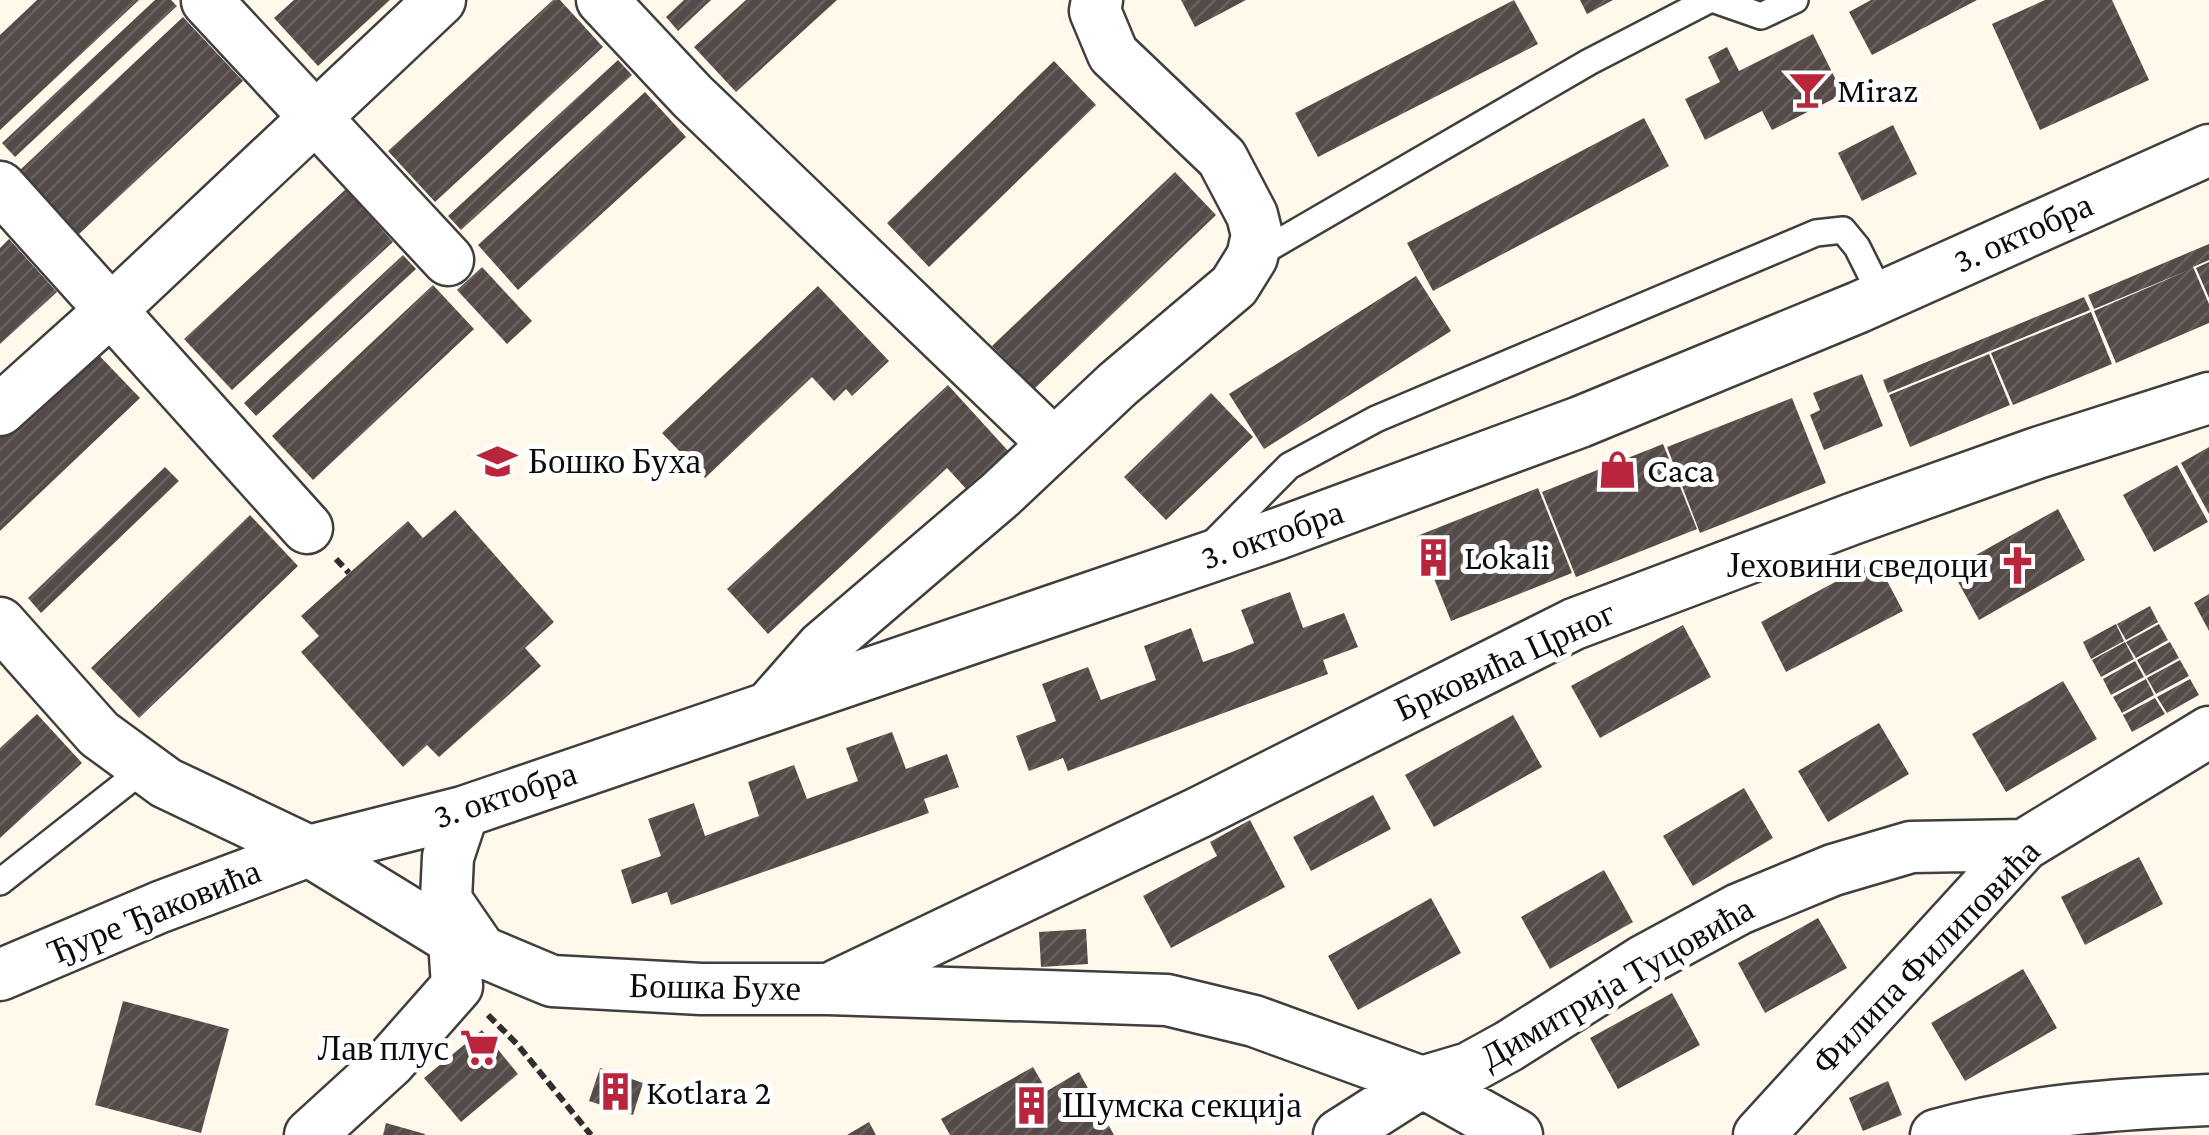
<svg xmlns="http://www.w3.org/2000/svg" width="2209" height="1135" viewBox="0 0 2209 1135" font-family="'Crimson Pro',serif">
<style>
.building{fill:url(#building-hatch)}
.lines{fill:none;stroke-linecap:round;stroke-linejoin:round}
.service-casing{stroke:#3f3f3f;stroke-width:30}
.minor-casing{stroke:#3f3f3f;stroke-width:55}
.path{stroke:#2e2e2e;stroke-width:6;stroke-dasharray:10 5;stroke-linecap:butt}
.service{stroke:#fff;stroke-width:25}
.minor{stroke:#fff;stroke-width:50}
.labels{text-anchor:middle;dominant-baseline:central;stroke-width:10;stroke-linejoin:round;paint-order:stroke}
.poi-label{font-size:35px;fill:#0c0c0c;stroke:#fff;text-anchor:start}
.street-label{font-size:35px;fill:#0c0c0c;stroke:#fff}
</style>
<defs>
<pattern id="building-hatch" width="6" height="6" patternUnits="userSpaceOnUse" patternTransform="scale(2.5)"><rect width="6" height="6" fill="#544b48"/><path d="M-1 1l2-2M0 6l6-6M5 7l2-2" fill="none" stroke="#68605e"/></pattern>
</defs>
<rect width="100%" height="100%" fill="#fff8eb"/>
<path class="building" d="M37,0H139L0,130V35Z
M155,0H171L177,6L15,157L2,143Z
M294,0H390L318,66L274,18Z
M553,0H560L603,47L435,202L388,151Z
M684,0H711L678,31L666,17Z
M746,0H837L736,92L694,47Z
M1181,0H1246L1195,27Z
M1514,0L1538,44L1318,157L1295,113Z
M1580,0H1613L1587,14Z
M1871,0H1977L1872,55L1849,12Z
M2045,0H2112L2149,80L2040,130L1992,24Z
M183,17L243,81L79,234L20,170Z
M1813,34L1843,94L1772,130L1762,111L1705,140L1685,99L1720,82L1708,57L1727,47L1739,71Z
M618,60L632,75L461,230L448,216Z
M1054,61L1096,105L929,267L887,223Z
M645,92L686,137L518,290L478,245Z
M1644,118L1669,166L1433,291L1407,243Z
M1893,125L1917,174L1862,201L1838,153Z
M1175,172L1216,215L1034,389L992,346Z
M346,189L393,242L232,390L184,339Z
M9,239L57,292L0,344V248Z
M2209,244V260L2193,267L2209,304V323L2116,363L2094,311L2189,270L2094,309L2088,295Z
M403,255L416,269L256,416L244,403Z
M2209,262V298L2196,268Z
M482,267L532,321L507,344L457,290Z
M1416,276L1451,331L1264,449L1229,394Z
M433,285L474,329L313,480L272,436Z
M818,286L889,361L852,396L846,389L834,401L812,377L705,478L662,433Z
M2084,297L2090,310L1888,393L1883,380Z
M2091,312L2112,364L2013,405L1991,353Z
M92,348L140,398L0,531V436Z
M1989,354L2010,405L1910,447L1889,395Z
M1862,374L1883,426L1824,450L1810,415L1820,410L1813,393Z
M948,385L1010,453L969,492L947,468L768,634L727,589Z
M1211,393L1253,437L1166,520L1124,477Z
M1792,398L1826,483L1700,533L1667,447Z
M1663,444L1697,529L1576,577L1542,492Z
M2209,447V514L2181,463Z
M2177,465L2208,522L2154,552L2123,495Z
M165,467L179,481L41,613L28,598Z
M1538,488L1572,573L1451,621L1417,536Z
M2058,509L2085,560L1979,620L1951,569Z
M455,510L554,622L525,648L541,666L439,757L427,745L403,767L301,652L319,636L301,616L408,521L423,538Z
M250,515L298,566L139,718L91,668Z
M1876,560L1903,611L1786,672L1761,622Z
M1290,592L1303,628L1344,613L1358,647L1323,660L1328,674L1068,771L1063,758L1029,771L1016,736L1056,721L1042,684L1088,667L1101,700L1156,680L1144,646L1191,628L1203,662L1232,652L1254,643L1241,610Z
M2209,594V631L2194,603Z
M2150,606L2158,622L2126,640L2117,624Z
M2116,624L2124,641L2091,659L2083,642Z
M2159,624L2168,640L2136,658L2126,642Z
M1683,625L1711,677L1600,738L1571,686Z
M2125,642L2134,659L2101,677L2092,660Z
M2170,642L2179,658L2146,676L2137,660Z
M2180,660L2189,676L2156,694L2147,678Z
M2135,661L2144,677L2111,695L2103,679Z
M2146,679L2154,695L2122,713L2113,697Z
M2190,679L2199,695L2167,713L2157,697Z
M2063,681L2097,739L2006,792L1972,734Z
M2155,698L2165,714L2132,732L2123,715Z
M37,714L82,763L0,838V748Z
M1513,715L1542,767L1434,827L1405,775Z
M1879,723L1909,774L1828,822L1798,771Z
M892,732L906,769L947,754L959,787L924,799L929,813L671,905L667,892L632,904L621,870L661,856L648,819L694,803L705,836L759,816L748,782L794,765L807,799L858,781L846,748Z
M1744,788L1773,838L1693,886L1663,836Z
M1373,795L1391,829L1311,871L1293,837Z
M1250,820L1285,887L1171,948L1143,896L1217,856L1210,842Z
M2139,857L2163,904L2085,945L2061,897Z
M1604,870L1633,922L1550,969L1521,917Z
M1431,898L1461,953L1358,1010L1328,956Z
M1818,918L1847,968L1765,1013L1738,963Z
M1086,929L1088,964L1041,967L1039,932Z
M2023,969L2057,1028L1965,1081L1931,1023Z
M1672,993L1700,1045L1618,1089L1590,1038Z
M123,1001L229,1029L201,1133L95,1105Z
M482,1030L518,1074L461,1122L424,1078Z
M1033,1067L1047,1091L1079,1072L1114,1135H950L941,1119Z
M600,1068L643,1083L633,1115L589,1101Z
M1888,1081L1902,1115L1863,1131L1849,1098Z
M869,1122L876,1135H847Z
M386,1123L425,1134V1135H383Z"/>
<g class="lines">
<defs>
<path id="service" d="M1715,0L1761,16L1795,0
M1255,256L1589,62L1709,0
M1209,547L1289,466L1376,419L1816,233L1843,230L1857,247L1882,297
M0,882L145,768"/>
<path id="minor" d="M602,0L692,96L1054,444
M207,1L448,260
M0,187L307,528
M0,410L110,311L440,0
M0,623L99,734L166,783L309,851L454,940L552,981L701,989H828L1167,1000L1254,1021L1422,1082L1517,1135
M771,705L822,647L1001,494L1118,384L1234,286L1252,257L1257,235L1252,215L1222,158L1113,54L1095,11L1097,0
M463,812L448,857L446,900L481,951
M0,975L160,907L309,851L463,812L1277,534L1580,422L1859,307L2209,150
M837,985L1200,812L1574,624L1852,519L2037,453L2209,398
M310,1135L390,1062L457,986L454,940
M1339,1135L1422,1082L1469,1068L1509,1046L1643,961L1739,909L1833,870L1911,847L2024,845
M1759,1135L2024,845L2209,732
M1936,1135C2024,1110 2117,1104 2209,1100"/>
</defs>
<use href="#service" class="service-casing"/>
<use href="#minor" class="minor-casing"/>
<path class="path" d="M336,559L349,573
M488,1015L517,1044L591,1135"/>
<use href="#service" class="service"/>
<use href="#minor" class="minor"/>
</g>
<defs>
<symbol id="bar-bare" viewBox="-9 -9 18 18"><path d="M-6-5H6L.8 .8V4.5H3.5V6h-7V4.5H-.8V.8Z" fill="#ba253e" stroke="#fff" stroke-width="2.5" paint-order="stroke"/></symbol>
<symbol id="school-bare" viewBox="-9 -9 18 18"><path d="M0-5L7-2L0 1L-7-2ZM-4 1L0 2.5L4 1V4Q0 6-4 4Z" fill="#ba253e" stroke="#fff" stroke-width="2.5" paint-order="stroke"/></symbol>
<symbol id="shop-bare" viewBox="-9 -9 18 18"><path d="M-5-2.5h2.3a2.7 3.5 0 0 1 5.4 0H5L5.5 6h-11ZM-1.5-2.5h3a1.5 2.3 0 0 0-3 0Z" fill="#ba253e" stroke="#fff" stroke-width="2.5" paint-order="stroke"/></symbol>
<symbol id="building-bare" viewBox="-9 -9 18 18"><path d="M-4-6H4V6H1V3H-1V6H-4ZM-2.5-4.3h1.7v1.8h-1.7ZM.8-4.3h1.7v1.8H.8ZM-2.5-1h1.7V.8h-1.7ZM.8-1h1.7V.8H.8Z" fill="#ba253e" stroke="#fff" stroke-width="2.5" paint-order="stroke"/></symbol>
<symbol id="church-bare" viewBox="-9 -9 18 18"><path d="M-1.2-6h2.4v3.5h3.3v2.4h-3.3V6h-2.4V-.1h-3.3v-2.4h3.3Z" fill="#ba253e" stroke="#fff" stroke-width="2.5" paint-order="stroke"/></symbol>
<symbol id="supermarket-bare" viewBox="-9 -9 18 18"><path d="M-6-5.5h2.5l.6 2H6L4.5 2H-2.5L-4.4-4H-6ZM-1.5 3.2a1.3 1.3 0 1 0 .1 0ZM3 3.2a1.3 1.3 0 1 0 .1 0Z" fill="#ba253e" stroke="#fff" stroke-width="2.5" paint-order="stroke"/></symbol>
</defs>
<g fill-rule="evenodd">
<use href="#bar-bare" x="1780" y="62" width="55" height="55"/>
<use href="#school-bare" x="470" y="434" width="55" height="55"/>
<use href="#shop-bare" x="1590" y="442" width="55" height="55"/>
<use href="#building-bare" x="1406" y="530" width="55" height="55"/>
<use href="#church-bare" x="1990" y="538" width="55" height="55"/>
<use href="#supermarket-bare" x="452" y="1020" width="55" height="55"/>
<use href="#building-bare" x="588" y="1064" width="55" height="55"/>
<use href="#building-bare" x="1004" y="1078" width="55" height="55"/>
</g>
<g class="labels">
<g class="poi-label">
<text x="1837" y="90">Miraz</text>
<text x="528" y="461">Бошко Буха</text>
<text x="1647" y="470">Caca</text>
<text x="1464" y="557">Lokali</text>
<text x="1988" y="565" text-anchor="end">Јеховини сведоци</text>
<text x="449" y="1048" text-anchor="end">Лав плус</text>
<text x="646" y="1092">Kotlara 2</text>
<text x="1062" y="1105">Шумска секција</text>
</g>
<g class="street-label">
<text transform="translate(2023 233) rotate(-24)">3. октобра</text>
<text transform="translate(1272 535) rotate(-19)">3. октобра</text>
<text transform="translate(1505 661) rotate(-25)">Брковића Црног</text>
<text transform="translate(505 795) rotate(-18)">3. октобра</text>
<text transform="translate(154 912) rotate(-22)">Ђуре Ђаковића</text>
<text transform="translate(1926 957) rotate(-46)">Филипа Филиповића</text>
<text transform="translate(1617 983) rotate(-30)">Димитрија Туцовића</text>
<text transform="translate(715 987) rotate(1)">Бошка Бухе</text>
</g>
</g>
</svg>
